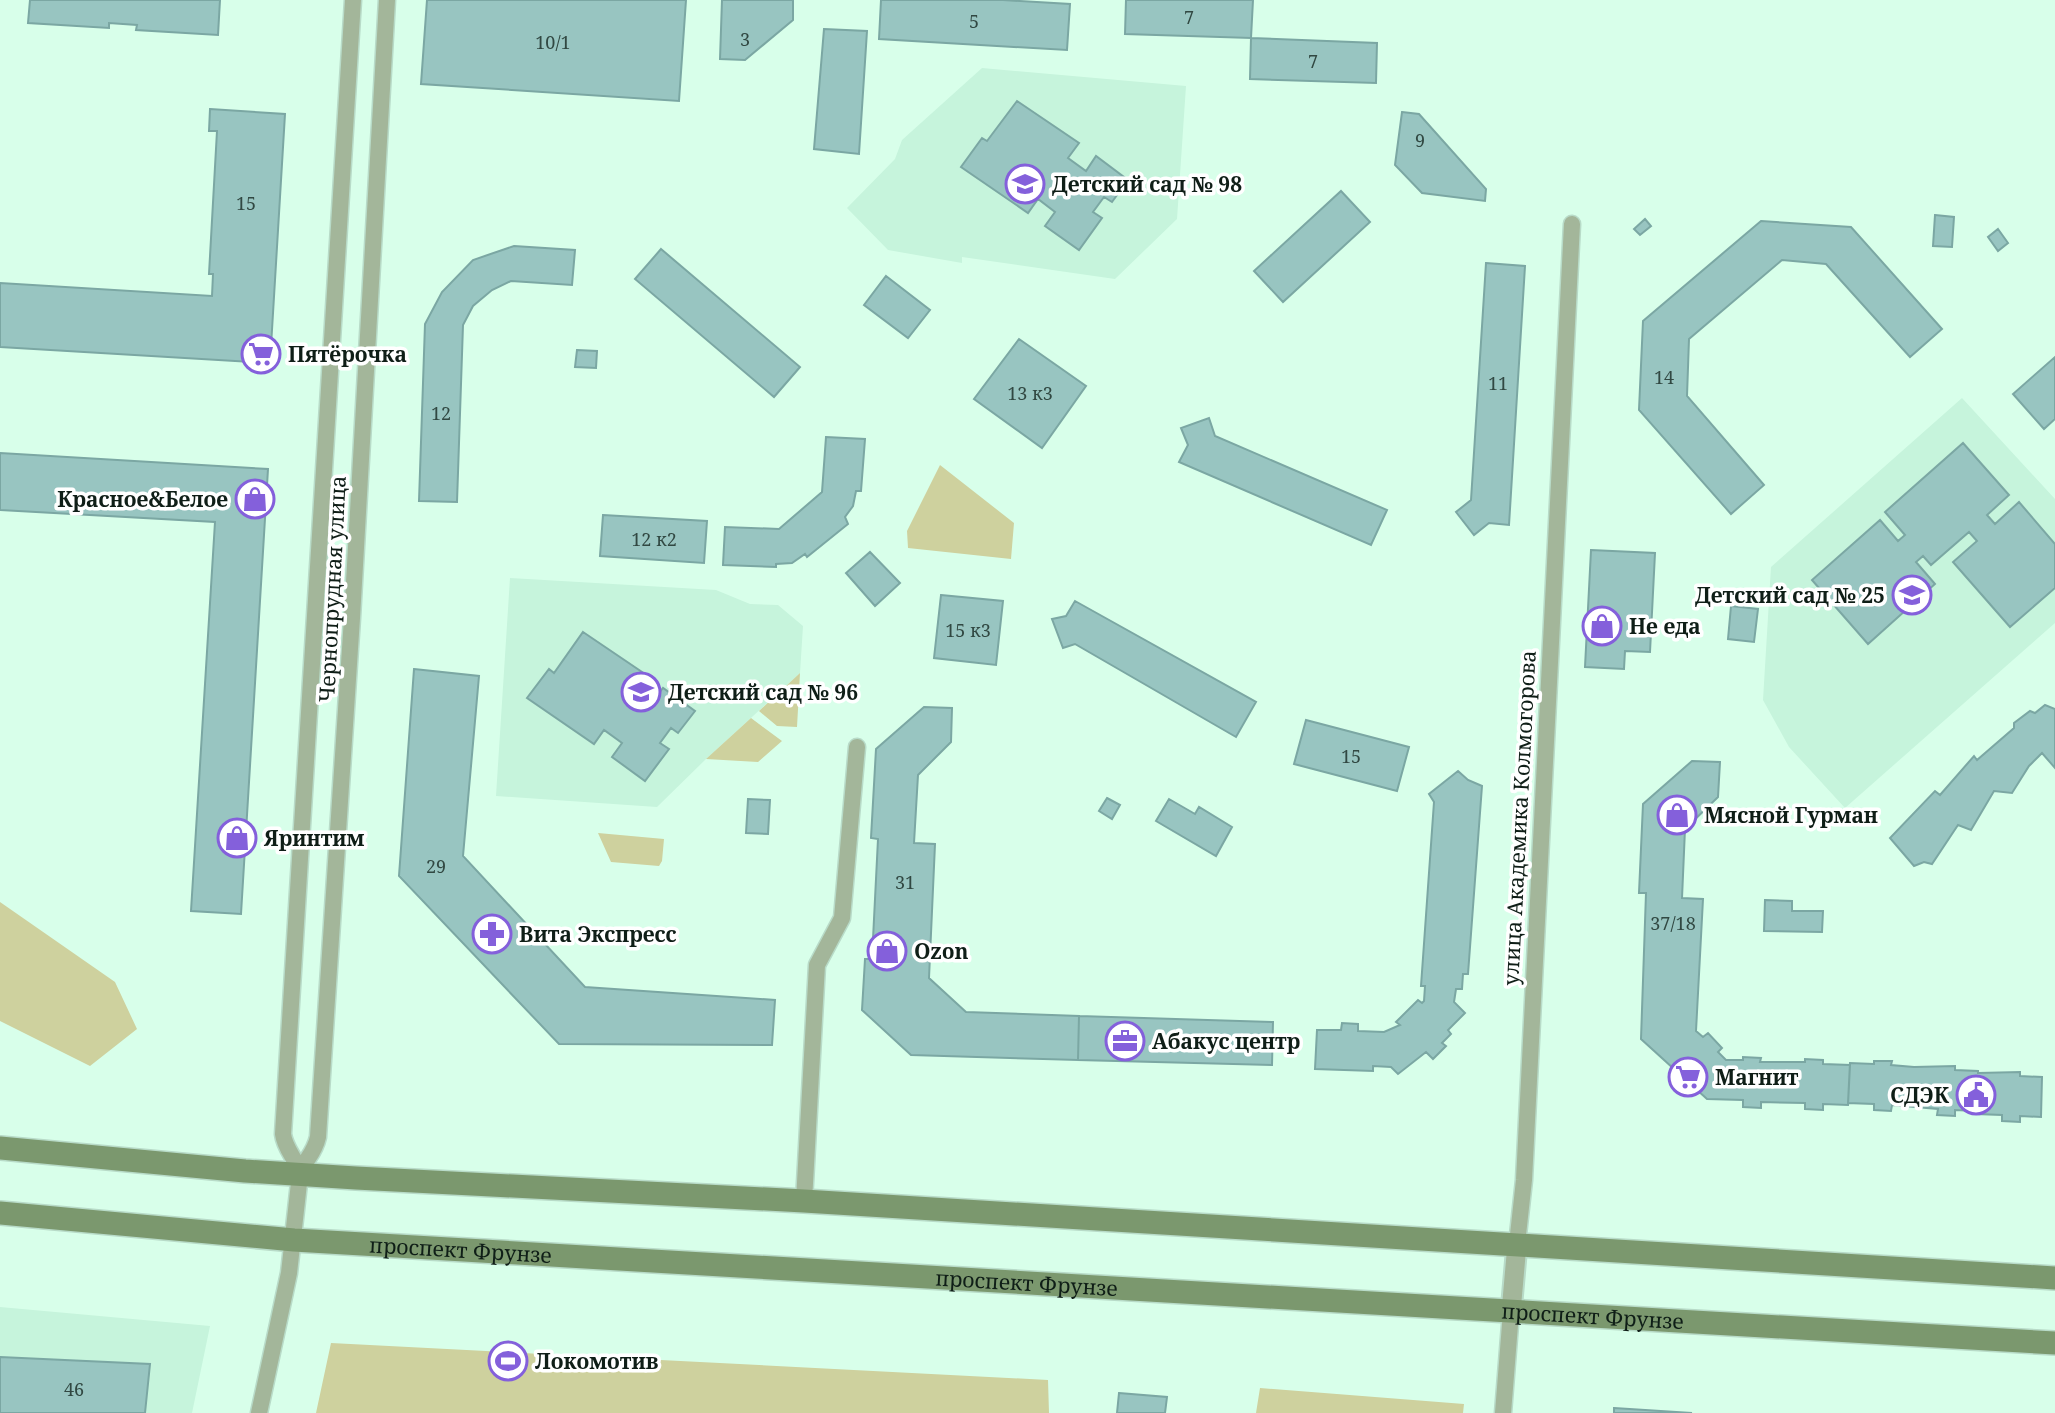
<svg xmlns="http://www.w3.org/2000/svg" width="2055" height="1413" viewBox="0 0 2055 1413" font-family="'Noto Serif',serif">
<style>
.built{fill:#c6f4dc}
.green{fill:#ced19e}
.building{fill:#98c5c1;stroke:#7ba7a3;stroke-width:2}
.lines{fill:none;stroke-linecap:round;stroke-linejoin:round}
.minor-casing{stroke:#b8dbc8;stroke-width:19}
.tertiary-casing{stroke:#b8dbc8;stroke-width:23}
.secondary-casing{stroke:#b8dbc8;stroke-width:26}
.minor{stroke:#a3b69a;stroke-width:16}
.tertiary{stroke:#a3b69a;stroke-width:19}
.secondary{stroke:#7b986e;stroke-width:23}
.labels{text-anchor:middle;dominant-baseline:central;stroke-width:7;stroke-linejoin:round;paint-order:stroke}
.number-label{font-size:18px;fill:#314842}
.poi-label{font-size:21px;font-weight:bold;fill:#0f1e17;stroke:#fff;text-anchor:start}
.street-label{font-size:21px;fill:#0f1e17;stroke:#fff}
</style>
<rect width="100%" height="100%" fill="#d8ffea"/>
<path class="built" d="M982,68L1186,86L1177,219L1115,279L962,257V263L888,250L847,208L895,159L902,140Z
M1962,398L2055,499V623L1845,808L1789,747L1763,700L1771,567Z
M510,578L716,590L750,604L778,605L803,626L800,673L706,759L657,807L496,796Z
M0,1307L210,1326L192,1413H0Z"/>
<path class="green" d="M940,465L1014,523L1011,559L908,548L907,531Z
M800,673L797,727L777,726L759,711Z
M751,718L782,741L758,762L706,759Z
M598,833L664,839L662,861L659,866L611,862Z
M0,902L115,982L137,1029L90,1066L0,1021Z
M331,1343L1048,1380L1049,1413H316Z
M1260,1388L1464,1404L1463,1413H1256Z"/>
<path class="building" d="M30,0H220L218,35L136,30L137,25L109,23V28L28,23Z
M427,0H686L679,101L421,84Z
M722,0H793V20L745,60L720,59Z
M881,0H1003L1070,4L1067,50L879,39Z
M1126,0H1253L1251,38L1125,34Z
M824,29L867,31L859,154L814,149Z
M1251,38L1377,43L1376,83L1250,79Z
M1017,101L1079,143L1068,158L1086,171L1096,156L1128,180L1112,202L1104,197L1093,212L1102,218L1079,250L1045,226L1055,212L1038,199L1028,213L961,167L982,138L987,141Z
M210,109L285,114L270,363L0,347V283L212,296L213,274H209L217,131H209Z
M1402,112L1419,114L1486,189L1485,201L1422,193L1395,165Z
M1341,191L1370,222L1283,302L1254,271Z
M1935,215L1954,217L1952,247L1933,246Z
M1645,219L1651,226L1640,235L1634,229Z
M1761,221L1851,227L1942,329L1910,357L1826,264L1782,260L1689,339L1687,396L1764,485L1731,514L1639,410L1643,321Z
M1998,229L2008,243L1998,251L1988,237Z
M514,246L575,250L572,285L511,281L492,290L473,306L463,325L457,502L419,501L425,324L442,292L473,260Z
M661,249L800,367L774,397L635,279Z
M1486,263L1525,266L1509,525L1489,523L1474,535L1456,512L1471,500Z
M886,276L930,310L908,338L864,305Z
M1019,339L1086,386L1042,448L974,399Z
M577,350L597,351L596,368L575,367Z
M2055,357V419L2044,429L2013,394Z
M1209,418L1215,436L1387,510L1371,545L1179,462L1188,445L1181,428Z
M826,437L865,439L861,491H856L853,506L845,517L848,524L807,557L805,554L792,563L776,564V567L723,565L725,527L779,529L822,492Z
M1963,443L2009,495L1987,515L1995,524L2019,502L2055,544V588L2010,627L1953,562L1977,541L1969,532L1931,565L1923,556L1916,562L1935,584L1868,644L1812,580L1880,520L1898,541L1905,535L1885,512Z
M0,453L268,469L241,914L191,911L215,522L0,510Z
M603,515L707,521L704,563L600,556Z
M1591,550L1655,553L1650,652L1625,651L1624,669L1585,667Z
M870,552L900,583L875,606L846,573Z
M941,595L1003,601L996,665L934,658Z
M1075,601L1256,702L1236,737L1075,644L1063,648L1052,619L1066,616Z
M1731,606L1758,609L1754,642L1728,639Z
M583,632L645,674L635,689L653,701L663,688L695,711L678,733L671,728L660,743L669,749L645,781L612,757L622,743L604,730L594,744L527,698L549,669L554,673Z
M414,669L479,676L463,856L585,987L775,1000L772,1045L559,1044L399,876Z
M2045,705L2055,709V768L2042,753L2029,766L2012,793L1994,791L1971,830L1958,825L1932,864L1924,862L1914,866L1890,838L1935,791L1940,795L1974,756L1977,760L2014,728V723L2030,711L2035,713Z
M924,707L952,708L951,742L918,775L914,843L935,844L929,978L966,1012L1079,1016L1078,1060L911,1055L862,1010L865,959H872L878,839L871,838L876,749Z
M1306,720L1409,747L1397,791L1294,764Z
M1692,761L1720,762L1718,797L1685,829L1682,898L1703,899L1696,1031L1703,1037L1708,1033L1722,1048L1718,1052L1726,1060H1743V1057L1761,1058L1760,1062H1805V1059L1823,1060V1064L1850,1065L1848,1105L1823,1104V1110L1805,1109V1103L1761,1102V1108L1743,1107V1100L1707,1099L1641,1039L1646,893H1639L1643,804Z
M1458,771L1468,780L1482,786L1468,974H1463L1462,989H1456L1454,1002L1465,1013L1448,1030L1451,1034L1442,1043L1446,1046L1433,1059L1426,1052L1398,1074L1391,1067L1373,1066V1071L1315,1069L1317,1030H1341L1342,1023L1358,1024V1031L1384,1032L1400,1025L1396,1022L1418,1000L1422,1003L1424,1001L1425,986H1421L1434,802L1429,794Z
M1107,798L1120,805L1112,819L1099,811Z
M748,799L770,800L768,834L746,833Z
M1169,799L1195,814L1199,807L1232,827L1216,856L1156,821Z
M1765,900L1792,901V911H1823L1822,932L1764,931Z
M1079,1016L1273,1022L1272,1065L1078,1060Z
M1874,1061H1892L1891,1065L1914,1067L1955,1066V1070L1978,1071V1073L2020,1072V1076L2042,1077L2041,1117L2020,1116V1122L2002,1121V1115L1976,1114V1111L1955,1110V1116L1937,1115L1938,1109L1892,1105L1891,1111L1874,1110V1104L1848,1103L1850,1063L1874,1064Z
M0,1357L150,1364L145,1413H0Z
M1119,1393L1167,1397L1165,1413H1117Z
M1614,1408L1692,1413H1614Z"/>
<g class="lines">
<defs>
<path id="minor" d="M300,1174C297,1159 285,1150 283,1134L353,0
M804,1201L817,965L842,918L857,747
M1517,1244L1524,1180L1572,224
M259,1413L289,1273L300,1174C304,1160 314,1155 318,1137L352,618L387,0
M1503,1413L1511,1312"/>
<path id="tertiary" d="M1511,1312L1517,1244"/>
<g id="secondary">
<path d="M0,1148L245,1171L356,1178L804,1201L2055,1278"/>
<path id="s1" d="M0,1213L294,1240L2055,1343"/>
</g>
</defs>
<use href="#minor" class="minor-casing"/>
<use href="#tertiary" class="tertiary-casing"/>
<use href="#secondary" class="secondary-casing"/>
<use href="#minor" class="minor"/>
<use href="#tertiary" class="tertiary"/>
<use href="#secondary" class="secondary"/>
</g>
<defs>
<symbol id="school-ring" viewBox="-11 -11 22 22"><circle r="9.5" fill="#fff" stroke="#8460db" stroke-width="1.5"/><path d="M0-5L7-2L0 1L-7-2ZM-4 1L0 2.5L4 1V4Q0 6-4 4Z" fill="#8460db"/></symbol>
<symbol id="supermarket-ring" viewBox="-11 -11 22 22"><circle r="9.5" fill="#fff" stroke="#8460db" stroke-width="1.5"/><path d="M-6-5.5h2.5l.6 2H6L4.5 2H-2.5L-4.4-4H-6ZM-1.5 3.2a1.3 1.3 0 1 0 .1 0ZM3 3.2a1.3 1.3 0 1 0 .1 0Z" fill="#8460db"/></symbol>
<symbol id="shop-ring" viewBox="-11 -11 22 22"><circle r="9.5" fill="#fff" stroke="#8460db" stroke-width="1.5"/><path d="M-5-2.5h2.3a2.7 3.5 0 0 1 5.4 0H5L5.5 6h-11ZM-1.5-2.5h3a1.5 2.3 0 0 0-3 0Z" fill="#8460db"/></symbol>
<symbol id="pharmacy-ring" viewBox="-11 -11 22 22"><circle r="9.5" fill="#fff" stroke="#8460db" stroke-width="1.5"/><path d="M-2-6h4v4h4v4h-4v4h-4v-4h-4v-4h4Z" fill="#8460db"/></symbol>
<symbol id="office-ring" viewBox="-11 -11 22 22"><circle r="9.5" fill="#fff" stroke="#8460db" stroke-width="1.5"/><path d="M-6-3h4V-5.5h4V-3h4V5H-6ZM-1-4.5V-3h2v-1.5ZM-6 0V1H6V0Z" fill="#8460db"/></symbol>
<symbol id="civic-ring" viewBox="-11 -11 22 22"><circle r="9.5" fill="#fff" stroke="#8460db" stroke-width="1.5"/><path d="M-.6-6.5H3V-4.5H.6V-3L4-1V1h2V6H-6V1h2V-1L-.6-3ZM-1.2 2.5V6h2.4V2.5Z" fill="#8460db"/></symbol>
<symbol id="stadium-ring" viewBox="-11 -11 22 22"><circle r="9.5" fill="#fff" stroke="#8460db" stroke-width="1.5"/><path d="M0-5a6.5 5 0 1 0 0 10a6.5 5 0 1 0 0-10ZM-3.5-1.8h7v3.6h-7Z" fill="#8460db"/></symbol>
</defs>
<g fill-rule="evenodd">
<use href="#school-ring" x="1003" y="162" width="44" height="44"/>
<use href="#supermarket-ring" x="239" y="332" width="44" height="44"/>
<use href="#shop-ring" x="233" y="477" width="44" height="44"/>
<use href="#school-ring" x="1890" y="573" width="44" height="44"/>
<use href="#shop-ring" x="1580" y="604" width="44" height="44"/>
<use href="#school-ring" x="619" y="670" width="44" height="44"/>
<use href="#shop-ring" x="1655" y="793" width="44" height="44"/>
<use href="#shop-ring" x="215" y="816" width="44" height="44"/>
<use href="#pharmacy-ring" x="470" y="912" width="44" height="44"/>
<use href="#shop-ring" x="865" y="929" width="44" height="44"/>
<use href="#office-ring" x="1103" y="1019" width="44" height="44"/>
<use href="#supermarket-ring" x="1666" y="1055" width="44" height="44"/>
<use href="#civic-ring" x="1954" y="1073" width="44" height="44"/>
<use href="#stadium-ring" x="486" y="1339" width="44" height="44"/>
</g>
<g class="labels">
<g class="number-label">
<text x="1189" y="17">7</text>
<text x="974" y="21">5</text>
<text x="745" y="39">3</text>
<text x="553" y="42">10/1</text>
<text x="1313" y="61">7</text>
<text x="1420" y="140">9</text>
<text x="246" y="203">15</text>
<text x="1664" y="377">14</text>
<text x="1498" y="383">11</text>
<text x="1030" y="393">13 к3</text>
<text x="441" y="413">12</text>
<text x="654" y="539">12 к2</text>
<text x="968" y="630">15 к3</text>
<text x="1351" y="756">15</text>
<text x="436" y="866">29</text>
<text x="905" y="882">31</text>
<text x="1673" y="923">37/18</text>
<text x="74" y="1389">46</text>
</g>
<g class="poi-label">
<text x="1052" y="184">Детский сад № 98</text>
<text x="288" y="354">Пятёрочка</text>
<text x="228" y="499" text-anchor="end">Красное&amp;Белое</text>
<text x="1885" y="595" text-anchor="end">Детский сад № 25</text>
<text x="1629" y="626">Не еда</text>
<text x="668" y="692">Детский сад № 96</text>
<text x="1704" y="815">Мясной Гурман</text>
<text x="264" y="838">Яринтим</text>
<text x="519" y="934">Вита Экспресс</text>
<text x="914" y="951">Ozon</text>
<text x="1152" y="1041">Абакус центр</text>
<text x="1715" y="1077">Магнит</text>
<text x="1949" y="1095" text-anchor="end">СДЭК</text>
<text x="535" y="1361">Локомотив</text>
</g>
<g class="street-label">
<text transform="translate(332 589) rotate(-87)">Чернопрудная улица</text>
<text transform="translate(1519 818) rotate(-87)">улица Академика Колмогорова</text>
<text stroke="none"><textPath href="#s1" startOffset="462">проспект Фрунзе</textPath></text>
<text stroke="none"><textPath href="#s1" startOffset="1029">проспект Фрунзе</textPath></text>
<text stroke="none"><textPath href="#s1" startOffset="1596">проспект Фрунзе</textPath></text>
</g>
</g>
</svg>
